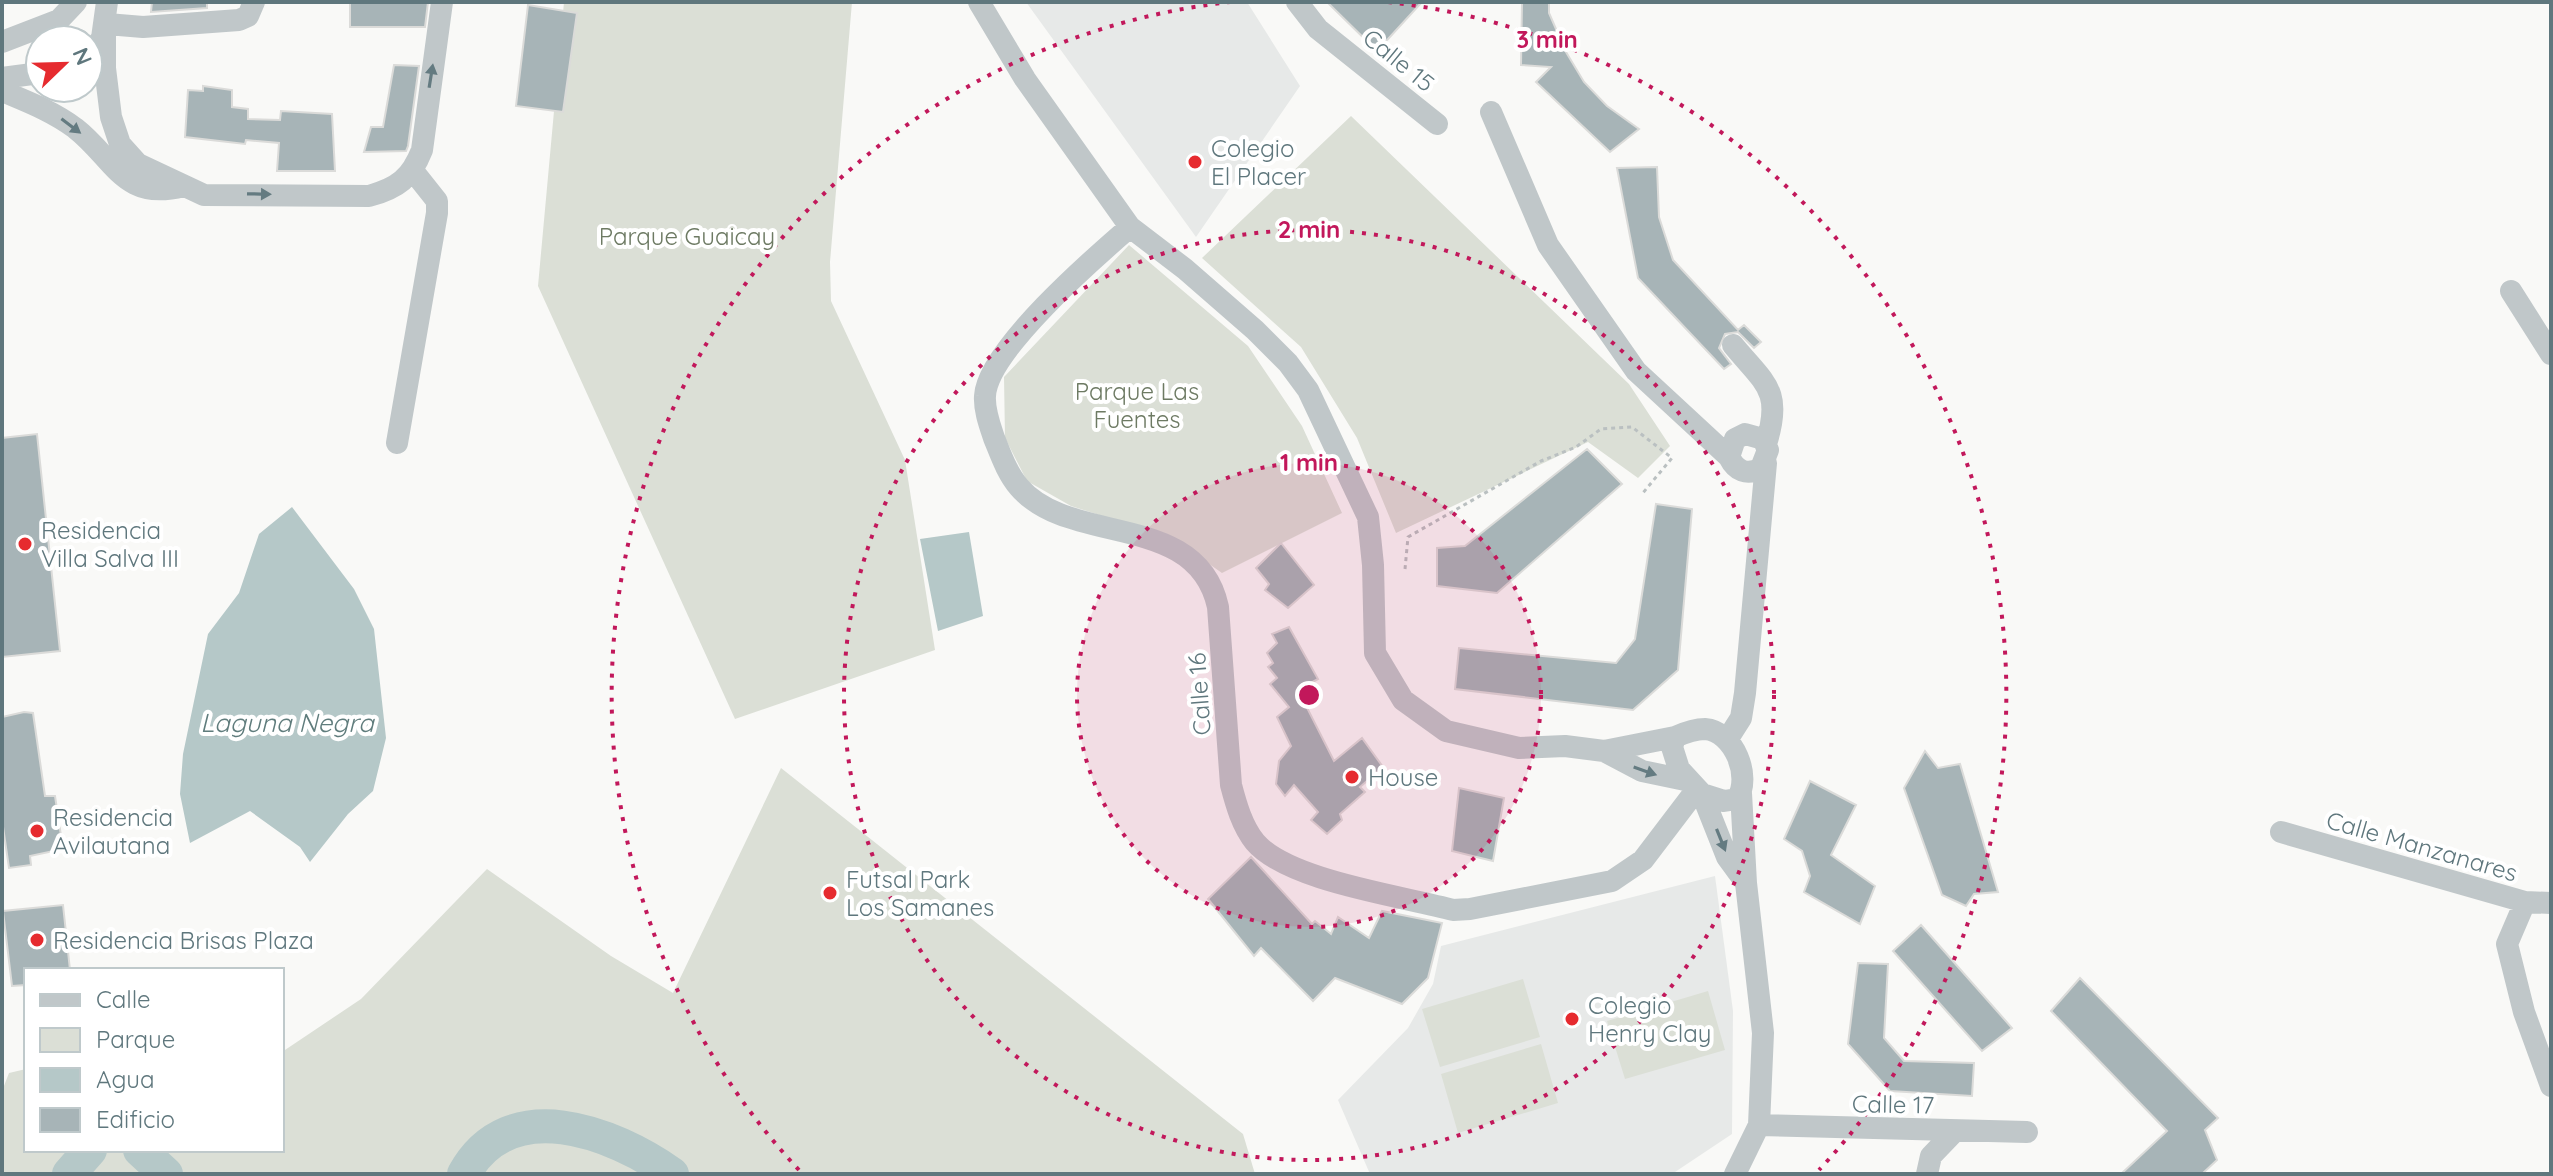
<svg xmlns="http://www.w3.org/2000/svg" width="2553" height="1176" viewBox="0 0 2553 1176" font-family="Quicksand,sans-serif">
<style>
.built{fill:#e7e9e8}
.green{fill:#dbdfd6}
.water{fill:#b5c8c8}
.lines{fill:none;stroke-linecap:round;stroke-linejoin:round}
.river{stroke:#b5c8c8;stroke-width:34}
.building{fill:#a7b4b7;stroke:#dbdbd9;stroke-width:2}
.path{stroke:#bac0c1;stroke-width:3;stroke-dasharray:4 4;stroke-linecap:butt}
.minor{stroke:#c0c7c9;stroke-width:22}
.oneway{fill:#647b81}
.ring{fill:none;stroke:#c2185b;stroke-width:4;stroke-dasharray:4 8}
.poi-dot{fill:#e62b2f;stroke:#fff;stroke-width:3}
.labels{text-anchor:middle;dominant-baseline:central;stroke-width:8;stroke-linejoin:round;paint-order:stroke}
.street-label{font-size:24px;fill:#5f777d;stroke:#fff}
.poi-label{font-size:24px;fill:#5f777d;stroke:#fff;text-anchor:start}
.park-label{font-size:24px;fill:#6d7a63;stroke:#fff}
.water-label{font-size:26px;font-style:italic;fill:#5f7c7c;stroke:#fff}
.centre{fill:#c2185b;stroke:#fff;stroke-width:4}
.ring-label{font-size:24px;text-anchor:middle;font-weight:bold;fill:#c2185b;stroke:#fff;stroke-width:8;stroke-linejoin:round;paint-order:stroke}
</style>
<rect width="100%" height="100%" fill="#f9f9f7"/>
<path class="built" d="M1026,2H1247L1300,86L1196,237Z
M1715,876L1733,1011L1732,1134L1672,1174H1370L1338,1100L1408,1028L1433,984L1441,946Z"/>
<path class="green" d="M564,2H852L830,262L831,301L905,460L935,650L735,719L538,286Z
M1351,116L1629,384L1670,446L1638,478L1588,442L1396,533L1357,438L1301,347L1202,258Z
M1129,245L1248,346L1302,426L1342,513L1222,573L1172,538L1071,506L1027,481L1005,438L1004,377Z
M781,768L1243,1134L1255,1174H2V1091L9,1073L26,1069V1150H282V1052L361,999L487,869L611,956L673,993Z
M1523,979L1540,1037L1440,1067L1422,1009Z
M1708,991L1725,1050L1625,1079L1607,1021Z
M1541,1044L1558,1103L1458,1133L1441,1074Z"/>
<path class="water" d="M292,507L354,589L374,629L386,738L373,791L348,814L310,862L300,847L250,811L190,843L180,794L183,754L208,634L239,593L259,534Z
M969,532L983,616L938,631L920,539Z"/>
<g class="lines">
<path class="river" d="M140,1150L166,1174
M69,1174L90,1150
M464,1174C509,1092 613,1132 672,1174"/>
</g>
<path class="building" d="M152,2H207V8L151,12Z
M350,2H428L425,27H350Z
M1327,2H1422L1377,51Z
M1522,2H1549V13L1566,52L1584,82L1607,106L1639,129L1610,152L1536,82L1551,67L1521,65Z
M528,5L577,13L563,112L516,106Z
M394,65L419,66L408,146L406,151L364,152L371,127H383Z
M203,86L232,90V107L248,109V119L280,120L281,111L332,114L335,171H277L279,143L246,140L245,144L185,137L188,90L203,91Z
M1657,167L1659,217L1673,260L1738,330L1744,325L1761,342L1754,348L1738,332L1725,334L1719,348L1731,364L1724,369L1638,278L1617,168Z
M37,434L60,651L2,657V438Z
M1587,449L1622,484L1497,593L1437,586V548L1465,546Z
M1656,504L1692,509L1678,670L1633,710L1455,689L1459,648L1616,663L1635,639Z
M1281,543L1314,585L1288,608L1265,590L1269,584L1256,568Z
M1289,627L1318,679L1298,690L1334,761L1362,738L1383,767L1360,787L1365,792L1340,814L1342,820L1327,834L1311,820L1318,812L1294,785L1285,796L1276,784L1279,761L1291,746L1277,717L1289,707L1270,684L1277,678L1268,667L1273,663L1267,653L1277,643L1272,634Z
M24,712L33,713L45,796H55L63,849L30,856L31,865L9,868L2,820V717Z
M1925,751L1938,768L1960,764L1998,892L1974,894L1966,906L1942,895L1904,788Z
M1810,781L1856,805L1831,855L1875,886L1860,924L1804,892L1810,876L1802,851L1784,839Z
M1459,788L1504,798L1493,861L1452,851Z
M1251,857L1312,924L1315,921L1331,934L1338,917L1369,938L1382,911L1442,923L1428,978L1402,1004L1335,978L1313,1001L1261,948L1254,956L1208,899Z
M63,905L70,970H26V985L12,986L3,911Z
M1921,925L2012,1028L1982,1051L1893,951Z
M1858,963L1888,964L1884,1038L1904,1061L1974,1063L1972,1096L1890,1091L1848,1044Z
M2080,978L2218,1118L2205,1130L2217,1160L2202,1174H2121L2167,1131L2051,1011Z"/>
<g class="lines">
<path class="path" d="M1405,569L1408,537L1541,461L1576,447L1601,429L1632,427L1672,458L1642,494"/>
<path class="minor" d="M979,2L1025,79L1130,227L1185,269L1255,330L1288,363L1308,390L1368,517L1373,565L1375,653L1403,700L1446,731L1519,748L1565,746L1604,751L1642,771L1690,781
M1297,2L1318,29L1437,124
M107,24L143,27L239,20L248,16L254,2
M105,29V68L111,117L120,144L138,164L204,195L369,196C398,188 411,178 422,150L442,2
M36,31L79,40
M2,42L59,20L76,2
M88,58L102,38L107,2
M2,78L40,73
M2,91C28,102 52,111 75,128C115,159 123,202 183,186
M1491,112L1548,245L1636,371L1729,457C1736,471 1747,476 1761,468L1768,450L1763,439L1745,434L1735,439L1729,457
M1130,227C1094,258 987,351 985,396C984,410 990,426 994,438C1001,455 1007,473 1019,487C1070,547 1197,510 1218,607L1231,785C1236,804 1242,826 1255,842C1288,881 1402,896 1453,910L1470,909L1612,881L1643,860L1697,789
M2511,291L2551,354
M1733,345C1765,384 1783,390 1766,444
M397,443L437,213V201L414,172
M1727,740L1741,718L1745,693L1766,463
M1604,751L1675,737
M1702,794L1724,801L1737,799C1752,777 1734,731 1705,729C1695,729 1684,733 1675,737L1672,747L1679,769L1702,794L1727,857L1746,883
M2281,832L2525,902L2551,903
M2525,902L2507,944L2524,1012L2551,1086
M1759,1125L2027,1132
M1735,1174L1759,1125L1763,1033L1746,883L1741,793
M1927,1174L1931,1156L1955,1131"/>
</g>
<defs><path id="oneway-solid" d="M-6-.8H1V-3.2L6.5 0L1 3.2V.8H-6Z" transform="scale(2)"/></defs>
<g class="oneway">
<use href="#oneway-solid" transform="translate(431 76) rotate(-81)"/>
<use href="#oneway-solid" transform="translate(71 126) rotate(37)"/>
<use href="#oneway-solid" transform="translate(259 194) rotate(1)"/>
<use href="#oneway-solid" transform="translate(1645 771) rotate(19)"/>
<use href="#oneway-solid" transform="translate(1721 840) rotate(68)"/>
</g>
<circle cx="1309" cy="695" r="232" fill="#c2185b" fill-opacity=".12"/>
<g class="ring">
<circle cx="1309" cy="695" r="232"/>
<circle cx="1309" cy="695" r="465"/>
<path d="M799 1170A697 697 0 0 1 1230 2M1388 2A697 697 0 0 1 1819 1170"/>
</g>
<g class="poi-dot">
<circle cx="1195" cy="162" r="8"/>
<circle cx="25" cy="544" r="8"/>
<circle cx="1352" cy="777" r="8"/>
<circle cx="37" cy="831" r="8"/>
<circle cx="830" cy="893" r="8"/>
<circle cx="37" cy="940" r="8"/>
<circle cx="1572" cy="1019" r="8"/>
</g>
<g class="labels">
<g class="street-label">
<text transform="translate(1399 60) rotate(39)">Calle 15</text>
<text transform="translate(1199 694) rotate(-94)">Calle 16</text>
<text transform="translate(2422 846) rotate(16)">Calle Manzanares</text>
<text transform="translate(1893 1104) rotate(1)">Calle 17</text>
</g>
<g class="poi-label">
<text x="1211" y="148">Colegio<tspan x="1211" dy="28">El Placer</tspan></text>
<text x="41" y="530">Residencia<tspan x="41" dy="28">Villa Salva III</tspan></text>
<text x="1368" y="777">House</text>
<text x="53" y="817">Residencia<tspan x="53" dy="28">Avilautana</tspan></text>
<text x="846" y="879">Futsal Park<tspan x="846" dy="28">Los Samanes</tspan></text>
<text x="53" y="940">Residencia Brisas Plaza</text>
<text x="1588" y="1005">Colegio<tspan x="1588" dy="28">Henry Clay</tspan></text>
</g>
<g class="park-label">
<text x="687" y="236">Parque Guaicay</text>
<text x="1137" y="391">Parque Las<tspan x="1137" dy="28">Fuentes</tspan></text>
</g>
<g class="water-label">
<text x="287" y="722">Laguna Negra</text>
</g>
</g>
<circle cx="1309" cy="695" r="12" class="centre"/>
<g class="ring-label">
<text x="1547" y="48">3 min</text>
<text x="1309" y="238">2 min</text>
<text x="1309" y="471">1 min</text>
</g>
<rect width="2553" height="1176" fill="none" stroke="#5f777d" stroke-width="8"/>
<rect x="24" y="968" width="260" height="184" fill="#ffffff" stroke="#bfc9cb" stroke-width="2"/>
<rect x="40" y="994" width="40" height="12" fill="#c0c7c9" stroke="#bfc9cb" stroke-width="2"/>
<text x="96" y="1008" font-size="24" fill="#5f777d">Calle</text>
<rect x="40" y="1028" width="40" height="24" fill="#dbdfd6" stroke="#bfc9cb" stroke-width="2"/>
<text x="96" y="1048" font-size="24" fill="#5f777d">Parque</text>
<rect x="40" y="1068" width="40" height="24" fill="#b5c8c8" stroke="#bfc9cb" stroke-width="2"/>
<text x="96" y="1088" font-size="24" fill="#5f777d">Agua</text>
<rect x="40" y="1108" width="40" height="24" fill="#a7b4b7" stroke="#bfc9cb" stroke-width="2"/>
<text x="96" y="1128" font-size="24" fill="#5f777d">Edificio</text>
<g transform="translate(64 64) rotate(67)"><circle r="38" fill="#ffffff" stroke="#bfc9cb" stroke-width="2"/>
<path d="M0-6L14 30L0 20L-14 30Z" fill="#e62b2f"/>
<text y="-12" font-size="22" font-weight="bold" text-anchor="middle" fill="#5f777d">N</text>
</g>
</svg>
